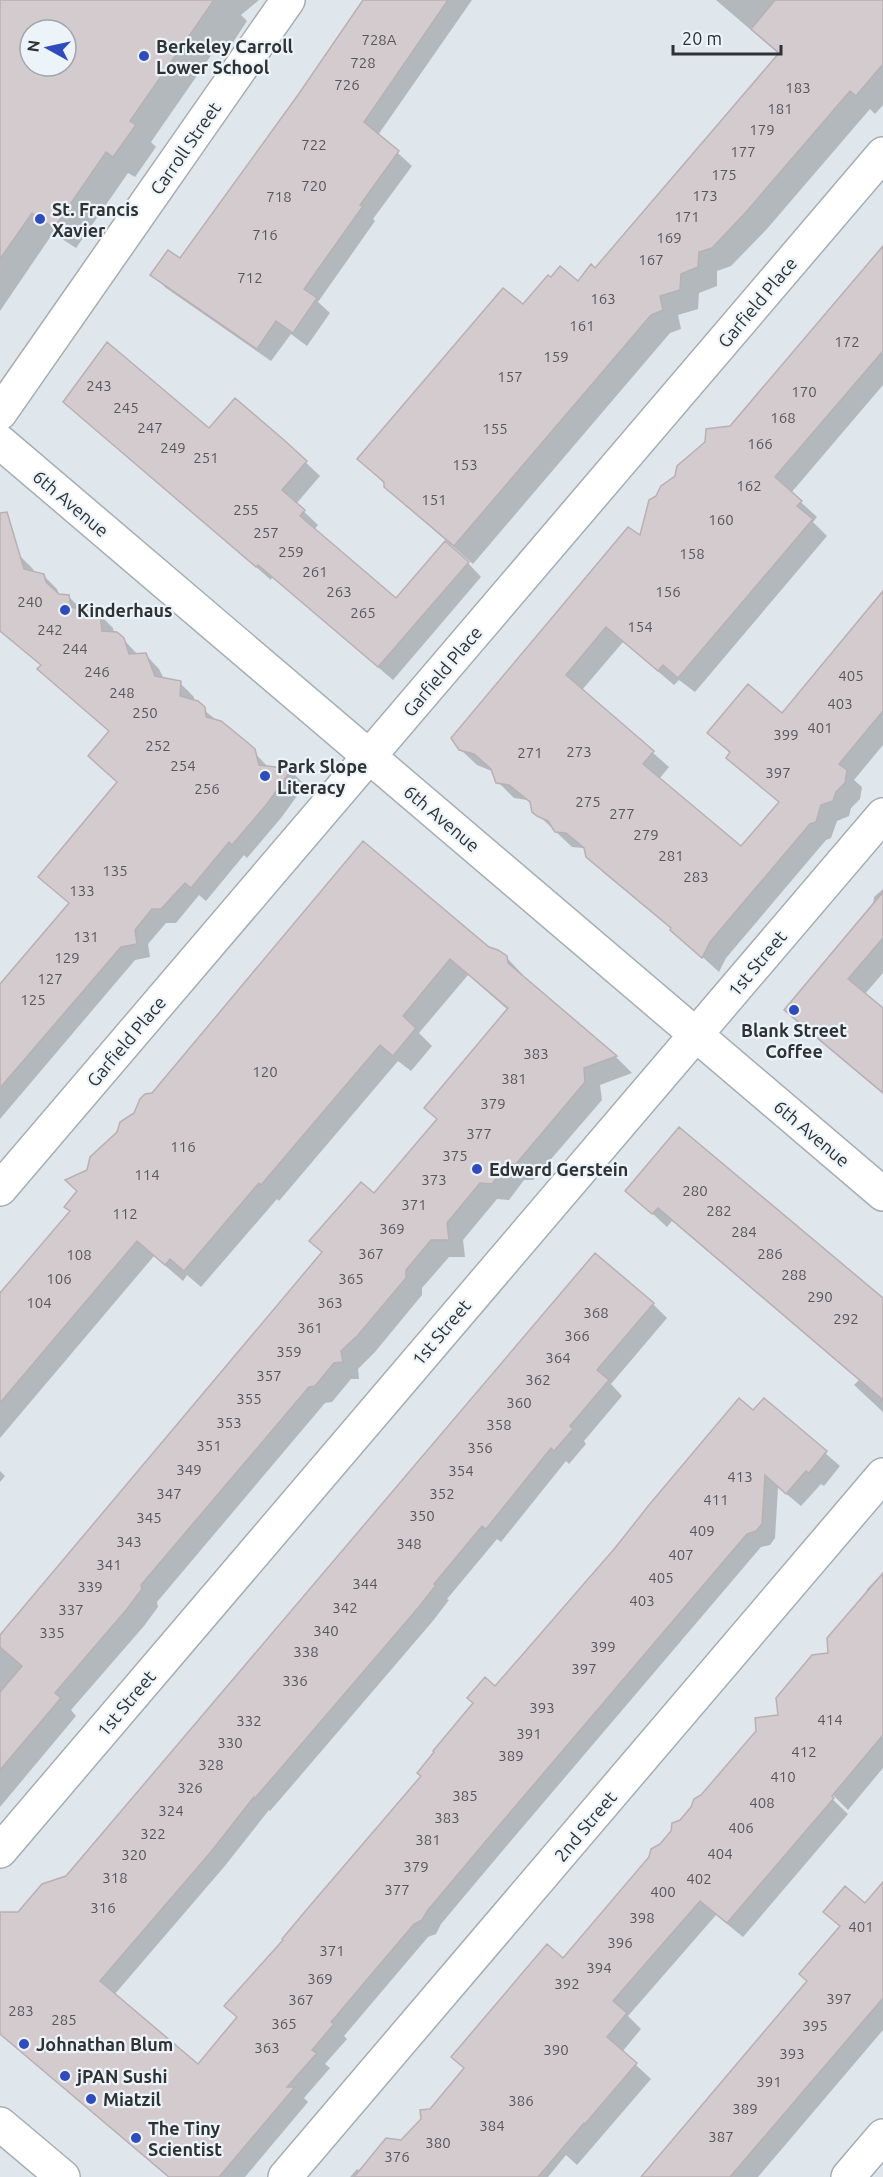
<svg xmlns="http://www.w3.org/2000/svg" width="883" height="2177" viewBox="0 0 883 2177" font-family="Ubuntu,sans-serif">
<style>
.shadow{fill:#0003;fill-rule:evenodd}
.building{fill:#d4cbcf;stroke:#b8b0b4;stroke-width:1.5;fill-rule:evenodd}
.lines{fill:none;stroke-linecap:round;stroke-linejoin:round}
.minor-casing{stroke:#a6adb3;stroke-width:36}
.minor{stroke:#fff;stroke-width:33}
.poi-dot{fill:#304bbc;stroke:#ecf4fa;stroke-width:2}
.labels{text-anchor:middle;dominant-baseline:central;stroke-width:4.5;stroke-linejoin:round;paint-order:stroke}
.number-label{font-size:15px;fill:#58585b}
.poi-label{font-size:18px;font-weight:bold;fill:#2f3234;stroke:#ecf4fa;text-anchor:start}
.street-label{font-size:18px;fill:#2f3234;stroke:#ecf4fa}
</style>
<rect width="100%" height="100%" fill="#dfe6ec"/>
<path class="shadow" d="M0,0H259L241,15L247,21L230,47L221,41L151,142L156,147L135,177L128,173L76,248L53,233L0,311ZM30,30H66V66H30Z
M366,0H472L378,135L412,166L373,219L375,221L318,302L330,313L307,346L291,334L271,361L166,288L152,274L181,260Z
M716,0H883V105L875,114L870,109L766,230L731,266L717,271V286L699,293L698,309L678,315L681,329L670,333L473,564L405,505L360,459L523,306L578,283L596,270L780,55Z
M883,249V385L791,493L817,517L813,522L827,536L695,692L679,680L674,685L623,642L582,690L669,767L659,779L741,849L780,803L728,758L731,754L709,733L782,715L883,594V745L854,780L862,787L860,799L851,808L849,816L837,821L831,838L826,840L726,958L719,972L674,931L604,873L587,856L586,850L583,848L572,847L534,811L532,804L527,800L514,798L498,782L494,772L477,765L460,749L641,537L657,497L731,428Z
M65,402L209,430L283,441L320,476L296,504L318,525L314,530L396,600L468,563L481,577L393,680L272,577L271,580Z
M0,526L19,555L33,569L34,573L43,575L57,589L59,595L68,596L82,610L99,614L113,628L114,633L123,639L138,655L145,654L159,669L164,679L180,683L194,697V702L246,744L269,768L291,771L305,785L281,818L247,858L244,855L206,901L199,895L176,923H166L148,944L150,957L135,960L0,1119V987L70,904L40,876L119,783L110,732L53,683L39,669L42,666L0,631Z
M363,843L488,949L506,957L523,975V978L616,1057L632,1073L600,1085L602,1100L533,1180H524L509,1200L497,1199L463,1240L465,1257H449L422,1288V1295L375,1352L358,1369L359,1379H351L332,1402L325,1403L157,1602L158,1607L144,1626L71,1710L76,1716L0,1807V1637L438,1120L426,1108L508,1010L468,975L419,1033L432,1046L411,1071L398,1061L279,1201L277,1199L201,1287L187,1275L183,1281L154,1256L0,1438V1291H4L71,1212L88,1171L118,1133Z
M883,889V973L864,995L883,1010V1094L802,1026L786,1010L873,907L874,897Z
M627,1190L883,1301V1412L854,1385L859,1380L672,1221L667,1227Z
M653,1304L667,1318L611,1384L622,1396L584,1441L586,1444L569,1464L566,1461L501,1542L497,1539L447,1599L449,1600L432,1622L289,1789L270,1811L269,1810L224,1867L114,1995L198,2066L238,2018L285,1940L495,1688L764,1400L840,1466L824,1486L821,1484L801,1506L778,1487L775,1538L770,1545L761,1547L504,1849L441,1924L436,1934L428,1937L344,2036L347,2039L325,2064L330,2068L304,2098L308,2102L245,2177H168L0,2034V1913H19L67,1877Z
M0,1471L5,1476L0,1482Z
M883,1573V1768L848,1810L830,1792L827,1794L848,1814L743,1937L716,1915L628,2016L641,2029L622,2052L651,2079L577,2165L566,2155L548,2177H350L357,2169L360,2171L402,2141L430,2111L465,2069L453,2057L563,1960L702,1796L780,1716L830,1654L865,1597L867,1589Z
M883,1884V2030L758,2177H644L809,1982L840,1927L825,1912L865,1905Z"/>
<path class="building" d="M0,0H214L130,121L136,125L113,157L106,152L54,228L32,213L0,259ZM30,30H66V66H30Z
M363,0H448L364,122L399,151L360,205L363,206L304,289L317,298L293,333L276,321L257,349L150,275L168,250L180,258L298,95Z
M775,0H883V64L856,96L850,91L747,211L712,248L699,252L698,267L681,274L680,290L660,296L663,310L651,315L454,546L384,487V482L357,459L503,288L523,304L548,275L551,277L560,266L578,281L591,264L595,268L779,53L751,29Z
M883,246V351L775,477L802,501L797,506L813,519L678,678L663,665L658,671L606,627L566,675L654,751L643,764L741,846L779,802L726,758L730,752L707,733L748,684L782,713L883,591V711L839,764L847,770L845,783L836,792L833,801L821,805L816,822L810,824L710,942L702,958L670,930L671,928L586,857L584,848L566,833L555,832L548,821L537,816L532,812L530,802L509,785L496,783L491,769L474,754L459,750L451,738L628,527L640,535L649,500L656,496L661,486L675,476L677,466L705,442L706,429L730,426Z
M107,342L209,428L235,398L284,440L307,461L282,490L305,510L300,516L396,598L445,541L469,562L378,667L258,565L256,567L63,402Z
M7,512L24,569L44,574L46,582L59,594L69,595L71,607L100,613L102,631L117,632L124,638L129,654L146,653L155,676L181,681L180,696L198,701L205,707L206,717L221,721L247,742L255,749L259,765L292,769L267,804L232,845L229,842L191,888L185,883L161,909H152L135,930L137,944L121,947L0,1088V984L69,903L38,877L117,782L88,756L109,731L37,669L41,665L0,631V513Z
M363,841L489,947L498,950L507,956L508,963L617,1056L584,1068L585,1082L516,1164H507L492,1184L480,1183L447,1223L449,1240H431L406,1270V1278L358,1335L341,1351L343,1362L334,1363L315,1386L309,1387L141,1585L142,1589L127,1609L55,1693L61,1698L0,1770V1692L22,1666L0,1647V1635L322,1252L309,1241L361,1182L374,1193L437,1119L424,1108L508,1008L450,959L403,1016L416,1028L393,1056L380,1045L261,1185L259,1183L184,1271L170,1259L165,1265L137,1241L0,1403V1293L70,1211L64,1207L77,1191L65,1180L87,1170L90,1157L117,1132L120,1122L134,1113L140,1099L145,1094L152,1093Z
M883,892V938L848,979L883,1008V1093L784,1010Z
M679,1127L883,1298V1400L658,1208L652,1214L625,1191Z
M595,1253L654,1303L597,1370L609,1380L570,1426L573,1429L554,1451L551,1448L486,1529L482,1526L434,1584L436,1585L418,1608L275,1775L255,1798L254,1797L210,1853L100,1981L198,2064L237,2017L224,2006L283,1940L282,1939L308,1908L421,1776L417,1773L434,1752L433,1751L473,1703L467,1698L485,1677L495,1686L523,1654L615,1548L649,1505L739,1398L753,1410L764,1398L827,1451L809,1473L806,1471L786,1494L765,1475L762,1524L756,1531L747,1534L491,1835L428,1910L422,1920L414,1924L331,2022L334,2024L312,2050L317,2053L287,2087H295L219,2177H169L0,2034V1912H18L42,1884L66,1876Z
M883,1573V1735L832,1796L834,1798L727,1923L700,1901L613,2001L627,2013L607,2037L637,2063L585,2124L584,2123L538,2177H354L386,2138L401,2140L421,2119L420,2110L430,2109L464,2068L451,2057L547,1944L563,1958L649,1857L651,1849L660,1844L671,1831L672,1823L680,1820L691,1807L694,1799L701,1795L756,1731L755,1718L778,1715L776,1698L812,1655L828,1653L827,1638Z
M883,1882V1998L730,2177H641L807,1981L799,1974L840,1926L823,1912L845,1886L865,1903Z"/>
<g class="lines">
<defs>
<path id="minor" d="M0,413L288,0
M0,442L883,1194
M0,1189L883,154
M0,1851L883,815
M0,2124L63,2177
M285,2177L883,1475
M848,2177L883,2136"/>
</defs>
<use href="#minor" class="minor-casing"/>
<use href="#minor" class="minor"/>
</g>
<g class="poi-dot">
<circle cx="144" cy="56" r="6"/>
<circle cx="40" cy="219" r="6"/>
<circle cx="65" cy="610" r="6"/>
<circle cx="265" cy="776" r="6"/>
<circle cx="794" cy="1010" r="6"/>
<circle cx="477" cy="1169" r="6"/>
<circle cx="24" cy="2044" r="6"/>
<circle cx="65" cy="2076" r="6"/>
<circle cx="91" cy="2099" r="6"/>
<circle cx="136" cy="2138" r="6"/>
</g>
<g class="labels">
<g class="number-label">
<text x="379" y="39">728A</text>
<text x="363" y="62">728</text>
<text x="347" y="84">726</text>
<text x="798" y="87">183</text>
<text x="780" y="108">181</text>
<text x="762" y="129">179</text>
<text x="314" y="144">722</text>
<text x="743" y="151">177</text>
<text x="724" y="174">175</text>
<text x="314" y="185">720</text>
<text x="705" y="195">173</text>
<text x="279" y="196">718</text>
<text x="687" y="216">171</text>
<text x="265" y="234">716</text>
<text x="669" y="237">169</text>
<text x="651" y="259">167</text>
<text x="250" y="277">712</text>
<text x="603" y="298">163</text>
<text x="582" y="325">161</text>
<text x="847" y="341">172</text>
<text x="556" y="356">159</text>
<text x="510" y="376">157</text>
<text x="99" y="385">243</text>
<text x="804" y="391">170</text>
<text x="126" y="407">245</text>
<text x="783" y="417">168</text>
<text x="150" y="427">247</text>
<text x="495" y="428">155</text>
<text x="760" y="443">166</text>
<text x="173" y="447">249</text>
<text x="206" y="457">251</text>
<text x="465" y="464">153</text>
<text x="749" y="485">162</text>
<text x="434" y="499">151</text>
<text x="246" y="509">255</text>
<text x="721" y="519">160</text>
<text x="266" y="532">257</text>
<text x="291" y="551">259</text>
<text x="692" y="553">158</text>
<text x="315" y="571">261</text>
<text x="339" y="591">263</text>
<text x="668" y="591">156</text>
<text x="30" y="601">240</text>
<text x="363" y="612">265</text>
<text x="640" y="626">154</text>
<text x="50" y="629">242</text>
<text x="75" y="648">244</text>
<text x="97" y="671">246</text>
<text x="851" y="675">405</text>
<text x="122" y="692">248</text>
<text x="840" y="703">403</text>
<text x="145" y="712">250</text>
<text x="820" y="727">401</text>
<text x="786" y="734">399</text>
<text x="158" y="745">252</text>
<text x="579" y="751">273</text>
<text x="530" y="752">271</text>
<text x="183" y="765">254</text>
<text x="778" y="772">397</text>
<text x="207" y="788">256</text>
<text x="588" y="801">275</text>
<text x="622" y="813">277</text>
<text x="646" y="834">279</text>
<text x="671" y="855">281</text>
<text x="115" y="870">135</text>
<text x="696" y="876">283</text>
<text x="82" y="890">133</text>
<text x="86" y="936">131</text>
<text x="67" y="957">129</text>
<text x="50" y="978">127</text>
<text x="33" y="999">125</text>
<text x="536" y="1053">383</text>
<text x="265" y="1071">120</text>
<text x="514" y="1078">381</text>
<text x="493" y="1103">379</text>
<text x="479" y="1133">377</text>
<text x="183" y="1146">116</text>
<text x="455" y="1155">375</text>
<text x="147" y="1174">114</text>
<text x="434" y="1179">373</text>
<text x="695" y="1190">280</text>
<text x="414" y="1204">371</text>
<text x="719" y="1210">282</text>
<text x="125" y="1213">112</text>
<text x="392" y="1228">369</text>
<text x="744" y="1231">284</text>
<text x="371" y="1253">367</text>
<text x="770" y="1253">286</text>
<text x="79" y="1254">108</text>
<text x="794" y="1274">288</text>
<text x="59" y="1278">106</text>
<text x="351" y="1278">365</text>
<text x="820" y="1296">290</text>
<text x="39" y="1302">104</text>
<text x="330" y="1302">363</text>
<text x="596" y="1312">368</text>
<text x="846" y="1318">292</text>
<text x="310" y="1327">361</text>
<text x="577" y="1335">366</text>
<text x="289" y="1351">359</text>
<text x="558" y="1357">364</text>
<text x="269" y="1375">357</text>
<text x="538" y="1379">362</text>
<text x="249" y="1398">355</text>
<text x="519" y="1402">360</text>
<text x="229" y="1422">353</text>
<text x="499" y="1424">358</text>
<text x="209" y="1445">351</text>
<text x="480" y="1447">356</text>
<text x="189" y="1469">349</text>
<text x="461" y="1470">354</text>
<text x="740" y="1476">413</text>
<text x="169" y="1493">347</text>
<text x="442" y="1493">352</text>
<text x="716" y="1499">411</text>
<text x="422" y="1515">350</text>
<text x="149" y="1517">345</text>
<text x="702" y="1530">409</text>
<text x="129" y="1541">343</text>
<text x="409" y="1543">348</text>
<text x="681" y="1554">407</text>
<text x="109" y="1564">341</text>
<text x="661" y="1577">405</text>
<text x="365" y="1583">344</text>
<text x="90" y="1586">339</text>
<text x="642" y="1600">403</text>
<text x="345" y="1607">342</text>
<text x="71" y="1609">337</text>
<text x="326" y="1630">340</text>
<text x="52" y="1632">335</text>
<text x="603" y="1646">399</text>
<text x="306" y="1651">338</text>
<text x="584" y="1668">397</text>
<text x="295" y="1680">336</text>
<text x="542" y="1707">393</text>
<text x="830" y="1719">414</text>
<text x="249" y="1720">332</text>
<text x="529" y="1733">391</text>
<text x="230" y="1742">330</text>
<text x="804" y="1751">412</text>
<text x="511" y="1755">389</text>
<text x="211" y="1764">328</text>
<text x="783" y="1776">410</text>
<text x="190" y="1787">326</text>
<text x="465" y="1795">385</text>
<text x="762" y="1802">408</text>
<text x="171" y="1810">324</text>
<text x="447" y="1817">383</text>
<text x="741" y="1827">406</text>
<text x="153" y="1833">322</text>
<text x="428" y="1839">381</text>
<text x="720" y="1853">404</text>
<text x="134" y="1854">320</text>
<text x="416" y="1866">379</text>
<text x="115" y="1877">318</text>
<text x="699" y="1878">402</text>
<text x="397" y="1889">377</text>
<text x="663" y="1891">400</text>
<text x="103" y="1907">316</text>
<text x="642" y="1917">398</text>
<text x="861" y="1926">401</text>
<text x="620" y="1942">396</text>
<text x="332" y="1950">371</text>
<text x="599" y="1967">394</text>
<text x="320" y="1978">369</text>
<text x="567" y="1983">392</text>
<text x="839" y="1998">397</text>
<text x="301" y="1999">367</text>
<text x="21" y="2010">283</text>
<text x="64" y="2019">285</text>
<text x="284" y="2023">365</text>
<text x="815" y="2025">395</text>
<text x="267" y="2047">363</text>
<text x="556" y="2049">390</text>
<text x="792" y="2053">393</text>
<text x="769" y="2081">391</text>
<text x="521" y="2100">386</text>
<text x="745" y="2108">389</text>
<text x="492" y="2125">384</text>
<text x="721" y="2136">387</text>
<text x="438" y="2142">380</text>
<text x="397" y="2156">376</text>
</g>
<g class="poi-label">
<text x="156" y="46">Berkeley Carroll<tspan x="156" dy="21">Lower School</tspan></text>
<text x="52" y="209">St. Francis<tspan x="52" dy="21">Xavier</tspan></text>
<text x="77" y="610">Kinderhaus</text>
<text x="277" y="766">Park Slope<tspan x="277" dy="21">Literacy</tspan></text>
<text x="794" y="1030" text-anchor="middle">Blank Street<tspan x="794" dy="21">Coffee</tspan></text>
<text x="489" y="1169">Edward Gerstein</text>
<text x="36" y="2044">Johnathan Blum</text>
<text x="77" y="2076">jPAN Sushi</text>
<text x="103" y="2099">Miatzil</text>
<text x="148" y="2128">The Tiny<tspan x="148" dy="21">Scientist</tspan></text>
</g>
<g class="street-label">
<text transform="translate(185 148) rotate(-55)">Carroll Street</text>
<text transform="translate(757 302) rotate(-50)">Garfield Place</text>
<text transform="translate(71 503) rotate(40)">6th Avenue</text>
<text transform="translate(442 671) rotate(-50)">Garfield Place</text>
<text transform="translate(442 818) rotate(40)">6th Avenue</text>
<text transform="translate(757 963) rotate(-50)">1st Street</text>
<text transform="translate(126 1041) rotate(-50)">Garfield Place</text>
<text transform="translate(812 1133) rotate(40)">6th Avenue</text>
<text transform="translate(441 1332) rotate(-50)">1st Street</text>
<text transform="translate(126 1703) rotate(-50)">1st Street</text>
<text transform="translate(585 1826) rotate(-50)">2nd Street</text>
</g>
</g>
<g transform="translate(48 48) rotate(278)"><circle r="28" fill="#ecf4fa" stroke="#a0a6ab" stroke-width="1.5"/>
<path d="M0-4.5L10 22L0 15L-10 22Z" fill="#304bbc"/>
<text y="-9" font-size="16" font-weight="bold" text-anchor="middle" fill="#2f3234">N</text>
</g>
<path d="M673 45v9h108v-9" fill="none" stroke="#2f3234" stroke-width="3"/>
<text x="682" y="45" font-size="18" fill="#2f3234" stroke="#ecf4fa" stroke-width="4.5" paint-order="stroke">20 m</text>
</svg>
